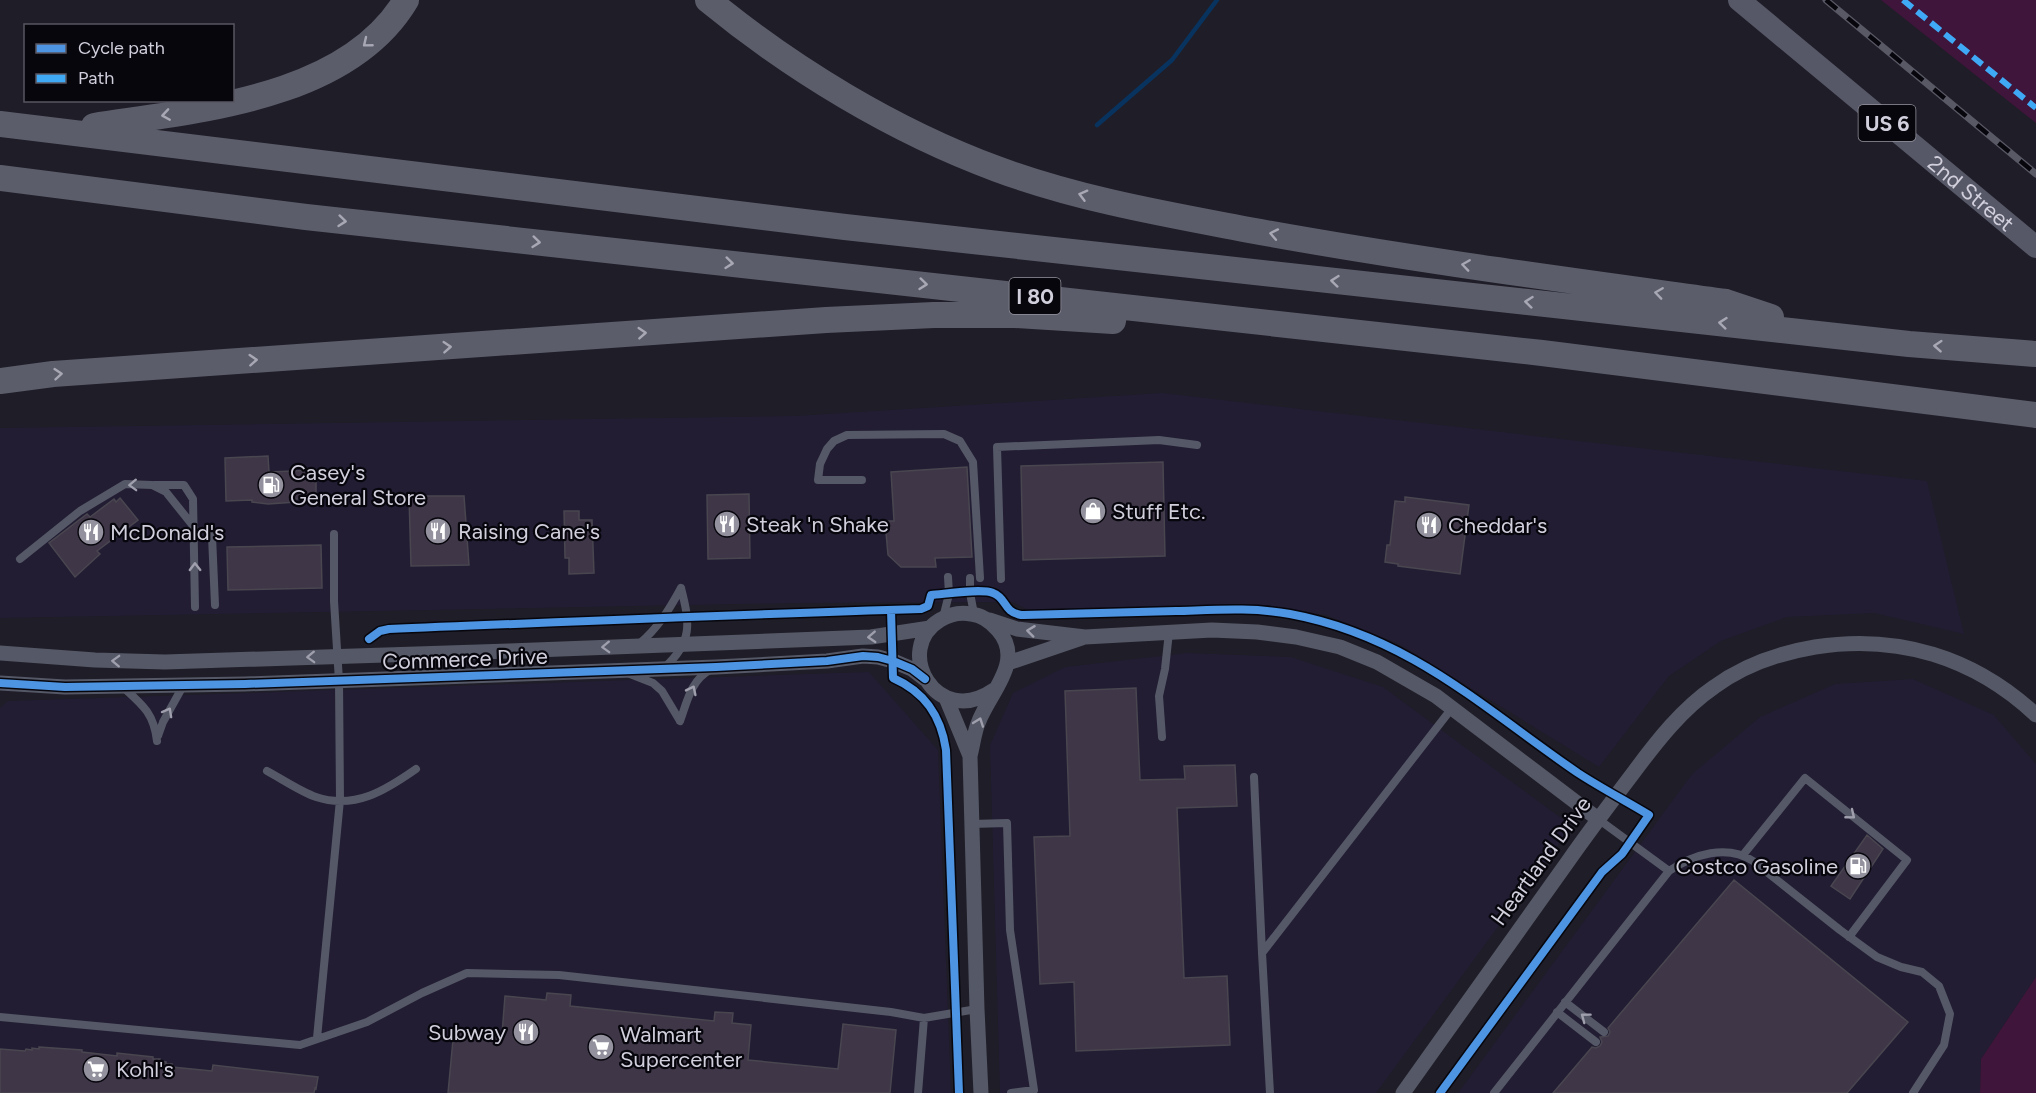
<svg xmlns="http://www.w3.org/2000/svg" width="2036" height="1093" viewBox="0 0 2036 1093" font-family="Figtree,sans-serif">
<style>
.built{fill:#221d33}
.green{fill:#3f153b}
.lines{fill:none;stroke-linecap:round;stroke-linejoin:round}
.stream{stroke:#09335f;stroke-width:4.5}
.building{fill:#3f3647;stroke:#494650;stroke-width:1.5}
.lane{stroke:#555867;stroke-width:8}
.street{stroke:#555867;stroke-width:15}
.primary{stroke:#565868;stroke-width:22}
.highway{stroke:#5b5d6b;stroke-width:26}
.rail-casing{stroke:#595966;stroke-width:7}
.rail{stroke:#07060d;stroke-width:4.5;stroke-dasharray:14;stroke-linecap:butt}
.quiet{stroke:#3fa9f5;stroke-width:6;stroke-dasharray:12 6;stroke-linecap:butt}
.cycleway-casing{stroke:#07060d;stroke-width:11}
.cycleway{stroke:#4d94e3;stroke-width:8}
.oneway{stroke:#a8a7b4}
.oneway2{stroke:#9f9fad}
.labels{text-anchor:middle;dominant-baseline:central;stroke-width:4.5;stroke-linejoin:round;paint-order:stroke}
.shield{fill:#07060d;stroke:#94939e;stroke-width:1.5}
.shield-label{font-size:21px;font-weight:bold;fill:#d1cfdc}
.street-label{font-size:22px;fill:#d1cfdc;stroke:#07060d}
.poi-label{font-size:22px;fill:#d1cfdc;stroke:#07060d;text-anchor:start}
</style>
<rect width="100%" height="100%" fill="#1f1d27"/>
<path class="built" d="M1162,393L1927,481L1964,634L1874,613L1787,617L1721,641L1669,676L1599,767L1399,644L1326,615L1253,605L1029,610L1012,602L797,603L0,618V428L795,416Z
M1187,653L1291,657L1383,687L1572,826L1376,1093H1000L990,745L1013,693L1065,667Z
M869,672L938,750L951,1093H0V708L8,701Z
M1913,679L1994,715L2036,764V977L1981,1059L1980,1093H1458L1692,774L1760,717L1835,684Z"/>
<path class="green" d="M1881,0H2036V123Z
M2036,977V1093H1980L1981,1059Z"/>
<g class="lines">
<path class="stream" d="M1097,125L1172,60L1217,0"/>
</g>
<path class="building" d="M268,456L269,472L316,470V498L295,499L296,502L268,504L252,502V500L226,501L225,458Z
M1163,462L1165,556L1023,560L1021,466Z
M967,467L972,557L935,558L936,567H901L888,555L885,521H894L891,472Z
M749,494L750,558L708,559L707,495Z
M409,496H464L469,565L411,566Z
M1405,497L1469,505L1460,574L1398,566V564L1385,562L1387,545H1390L1395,501L1405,502Z
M120,498L138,520L97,551L100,554L75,577L49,543L87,514L90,517L114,499L116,502Z
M564,511H579V520H592L594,573L569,574V558H565Z
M321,545L322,588L228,590L227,547Z
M1136,688L1140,780L1185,779L1184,766L1235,765L1237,806L1177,808L1184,978L1227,976L1230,1045L1076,1051L1074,982L1040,984L1034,837L1070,836L1065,691Z
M1867,835L1883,849L1850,899L1831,886Z
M1734,880L1908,1022L1847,1093H1553L1592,1047L1596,1048L1600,1046L1602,1042L1600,1037L1608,1036L1610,1032L1608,1028Z
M547,993L571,995L570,1006L714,1021L715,1012L733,1013L732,1023L751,1025L748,1060L838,1069L843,1024L896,1030L890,1093H448L454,1029L502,1034L505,996L546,1000Z
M39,1047L82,1050V1052L117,1056V1053L153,1057V1059H160V1061L166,1062V1064H172V1067L212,1071L213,1065L318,1077L316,1089L315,1088L314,1093H0V1049L25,1051L26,1049L32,1050V1048L39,1049Z"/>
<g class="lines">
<path class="lane" d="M862,480H818L820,464L827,449L834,441L847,435L944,434L960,441L973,462L980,578
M154,485H184L193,499L195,607
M212,536L215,605
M20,559L80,511L125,484L152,485L166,492L194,527
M970,578V593L974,614
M1001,579L997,447L1159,440L1197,445
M943,618L949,594L948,577
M639,644C658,628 669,610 681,588
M664,668C693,642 690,623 681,588
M630,674L653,683L662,691L680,721
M124,688C143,705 154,714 157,741
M680,721C687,702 691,680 710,670
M158,736L163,722L183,686
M1162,737L1159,696L1165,669L1169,632
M267,771C282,779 301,792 316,797C355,810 386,790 416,769
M1254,777L1262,953
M1598,819L1669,871
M972,824L1007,823L1010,930L1034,1090L1011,1093
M1743,855L1805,778L1907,860L1849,937
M1565,1002L1604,1032
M1557,1012L1596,1042
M0,1017L300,1045L367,1022L422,993L467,973L559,975L891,1012L924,1018L977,1009
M317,1038L340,800L339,681L334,601V534
M918,1093L924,1018
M1270,1093L1262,953L1452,708
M1494,1093L1669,871C1694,854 1727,844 1753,861L1840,930L1877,957L1901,967L1922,972L1939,986L1950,1014L1944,1045L1913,1093"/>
<path class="street" d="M990,620L1017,629L1085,637L1212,630L1257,632L1296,637L1340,647L1377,662L1436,696L1598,819
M0,653L95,660L165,662L509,651L871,637L930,628
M1008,663L1082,638
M0,683L65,687L245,684L716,667L827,661L863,656L878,657L893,661L912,669L925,679
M946,698L970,756
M981,1093L977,1009L970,756C973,745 974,732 979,721C990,692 1025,661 998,630C991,622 982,615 971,614C960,612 950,614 940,620C892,649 936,730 994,690
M1403,1093C1458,1015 1514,938 1569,860C1590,830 1612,801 1634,772C1657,741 1682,709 1714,687C1744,665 1779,653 1815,647C1898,634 1974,657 2036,715"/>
<path class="primary" id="s1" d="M1739,0L2036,247"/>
<path class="highway" d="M708,0C792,69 894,131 997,169C1078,199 1165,214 1249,230C1407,259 1567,280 1726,302L1771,317
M0,124L845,227L1909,344L2036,354
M94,126C196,110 347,99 406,0
M0,178L306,217L1542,353L2036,415
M0,381L53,374L826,320L934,315H1015L1113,321"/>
<defs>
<path id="rail" d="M1826,0L2036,174"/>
</defs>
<use href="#rail" class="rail-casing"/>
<use href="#rail" class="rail"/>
<path class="quiet" d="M1903,0L2036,108"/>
<defs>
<path id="cycleway" d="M891,610L893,678C925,692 941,716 946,750L959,1093
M369,639L380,631L389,629C566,622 743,614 921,609L928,606L931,595C945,594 982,588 993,593C1007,598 1003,612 1021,615C1073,614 1125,612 1176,611C1214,610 1252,607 1290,614C1409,636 1483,708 1578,773C1601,788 1626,801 1649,815L1622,854L1602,872L1440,1093
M0,683L65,687L245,684L716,667L827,661L863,656L878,657L893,661L912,669L925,679"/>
</defs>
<use href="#cycleway" class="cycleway-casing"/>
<use href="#cycleway" class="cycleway"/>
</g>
<defs><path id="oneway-chevron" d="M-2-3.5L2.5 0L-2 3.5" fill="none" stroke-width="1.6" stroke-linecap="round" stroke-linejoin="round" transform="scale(1.5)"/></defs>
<g class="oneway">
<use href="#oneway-chevron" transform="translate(367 43) rotate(141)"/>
<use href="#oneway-chevron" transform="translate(166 115) rotate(171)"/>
<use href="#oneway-chevron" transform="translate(1083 195) rotate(-165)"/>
<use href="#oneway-chevron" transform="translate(342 221) rotate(6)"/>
<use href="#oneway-chevron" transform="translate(1274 234) rotate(-169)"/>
<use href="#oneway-chevron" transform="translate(536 242) rotate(6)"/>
<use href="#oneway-chevron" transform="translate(729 263) rotate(6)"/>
<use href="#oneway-chevron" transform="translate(1466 265) rotate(-172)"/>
<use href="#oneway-chevron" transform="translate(1335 281) rotate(-174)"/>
<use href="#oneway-chevron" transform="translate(923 284) rotate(6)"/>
<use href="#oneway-chevron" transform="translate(1659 293) rotate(-172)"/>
<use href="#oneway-chevron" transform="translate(1529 302) rotate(-174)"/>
<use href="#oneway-chevron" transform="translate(1723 323) rotate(-174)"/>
<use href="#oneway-chevron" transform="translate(642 333) rotate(-4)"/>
<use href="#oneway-chevron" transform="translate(1938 346) rotate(-176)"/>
<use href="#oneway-chevron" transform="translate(447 347) rotate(-4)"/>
<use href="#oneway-chevron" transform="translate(253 360) rotate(-4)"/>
<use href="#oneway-chevron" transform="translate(58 374) rotate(-5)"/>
</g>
<g class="oneway2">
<use href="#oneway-chevron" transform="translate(133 485) rotate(178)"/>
<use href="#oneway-chevron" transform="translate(195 567) rotate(-91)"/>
<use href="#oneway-chevron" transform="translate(1031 631) rotate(-173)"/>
<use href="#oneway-chevron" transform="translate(872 637) rotate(177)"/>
<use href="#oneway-chevron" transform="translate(606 647) rotate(178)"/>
<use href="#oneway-chevron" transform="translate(311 657) rotate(178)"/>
<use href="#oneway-chevron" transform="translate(116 661) rotate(-178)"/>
<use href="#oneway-chevron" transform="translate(692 690) rotate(-64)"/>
<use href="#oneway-chevron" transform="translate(168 712) rotate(-61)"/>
<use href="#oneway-chevron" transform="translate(979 722) rotate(-70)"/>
<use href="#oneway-chevron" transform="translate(1851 815) rotate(39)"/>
<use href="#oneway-chevron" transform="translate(1585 1017) rotate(-143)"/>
</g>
<defs>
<symbol id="fuel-disc" viewBox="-11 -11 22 22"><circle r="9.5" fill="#93919d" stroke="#07060d"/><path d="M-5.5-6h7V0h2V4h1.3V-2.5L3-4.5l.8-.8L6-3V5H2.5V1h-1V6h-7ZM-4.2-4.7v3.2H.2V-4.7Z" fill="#fff"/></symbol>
<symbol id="shop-disc" viewBox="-11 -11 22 22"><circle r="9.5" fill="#93919d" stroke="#07060d"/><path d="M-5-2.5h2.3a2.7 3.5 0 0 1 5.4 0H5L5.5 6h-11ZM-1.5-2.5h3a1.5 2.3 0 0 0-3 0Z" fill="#fff"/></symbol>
<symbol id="restaurant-disc" viewBox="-11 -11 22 22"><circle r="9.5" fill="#93919d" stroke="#07060d"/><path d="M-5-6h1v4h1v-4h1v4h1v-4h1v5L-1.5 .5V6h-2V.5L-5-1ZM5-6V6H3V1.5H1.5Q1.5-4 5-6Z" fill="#fff"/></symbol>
<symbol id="supermarket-disc" viewBox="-11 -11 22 22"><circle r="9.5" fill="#93919d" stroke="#07060d"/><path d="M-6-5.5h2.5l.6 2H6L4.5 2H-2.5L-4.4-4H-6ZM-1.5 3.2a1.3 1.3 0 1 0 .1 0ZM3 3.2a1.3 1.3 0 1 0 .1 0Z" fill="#fff"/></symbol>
</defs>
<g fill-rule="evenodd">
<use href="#fuel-disc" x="256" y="470" width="30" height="30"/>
<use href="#shop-disc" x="1078" y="496" width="30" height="30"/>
<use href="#restaurant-disc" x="712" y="509" width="30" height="30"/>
<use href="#restaurant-disc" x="1414" y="510" width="30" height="30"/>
<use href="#restaurant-disc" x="423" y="516" width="30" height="30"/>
<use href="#restaurant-disc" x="76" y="517" width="30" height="30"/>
<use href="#fuel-disc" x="1843" y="851" width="30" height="30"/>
<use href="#restaurant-disc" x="511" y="1017" width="30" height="30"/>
<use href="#supermarket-disc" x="586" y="1032" width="30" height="30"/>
<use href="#supermarket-disc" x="81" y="1054" width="30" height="30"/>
</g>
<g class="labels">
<g class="shield">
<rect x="1858.5" y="105" width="57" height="36" rx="4.5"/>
<rect x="1009.5" y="278" width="51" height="36" rx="4.5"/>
</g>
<g class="shield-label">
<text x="1887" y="123">US 6</text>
<text x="1035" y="296">I 80</text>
</g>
<g class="street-label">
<text stroke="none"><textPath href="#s1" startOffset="302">2nd Street</textPath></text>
<text transform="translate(465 659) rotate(-2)">Commerce Drive</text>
<text transform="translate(1541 861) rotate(-54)">Heartland Drive</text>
</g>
<g class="poi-label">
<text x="290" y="472">Casey's<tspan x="290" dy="25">General Store</tspan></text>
<text x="1112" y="511">Stuff Etc.</text>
<text x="746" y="524">Steak 'n Shake</text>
<text x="1448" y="525">Cheddar's</text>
<text x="458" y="531">Raising Cane's</text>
<text x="110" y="532">McDonald's</text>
<text x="1838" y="866" text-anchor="end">Costco Gasoline</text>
<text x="506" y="1032" text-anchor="end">Subway</text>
<text x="620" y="1034">Walmart<tspan x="620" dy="25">Supercenter</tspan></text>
<text x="116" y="1069">Kohl's</text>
</g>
</g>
<rect x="24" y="24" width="210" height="78" fill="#07060d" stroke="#585660" stroke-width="1.5"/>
<rect x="36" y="44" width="30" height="9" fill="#4d94e3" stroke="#585660" stroke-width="1.5"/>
<text x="78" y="54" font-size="18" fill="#d1cfdc">Cycle path</text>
<rect x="36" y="74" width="30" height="9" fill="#3fa9f5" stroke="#585660" stroke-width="1.5"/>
<text x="78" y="84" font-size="18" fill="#d1cfdc">Path</text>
</svg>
